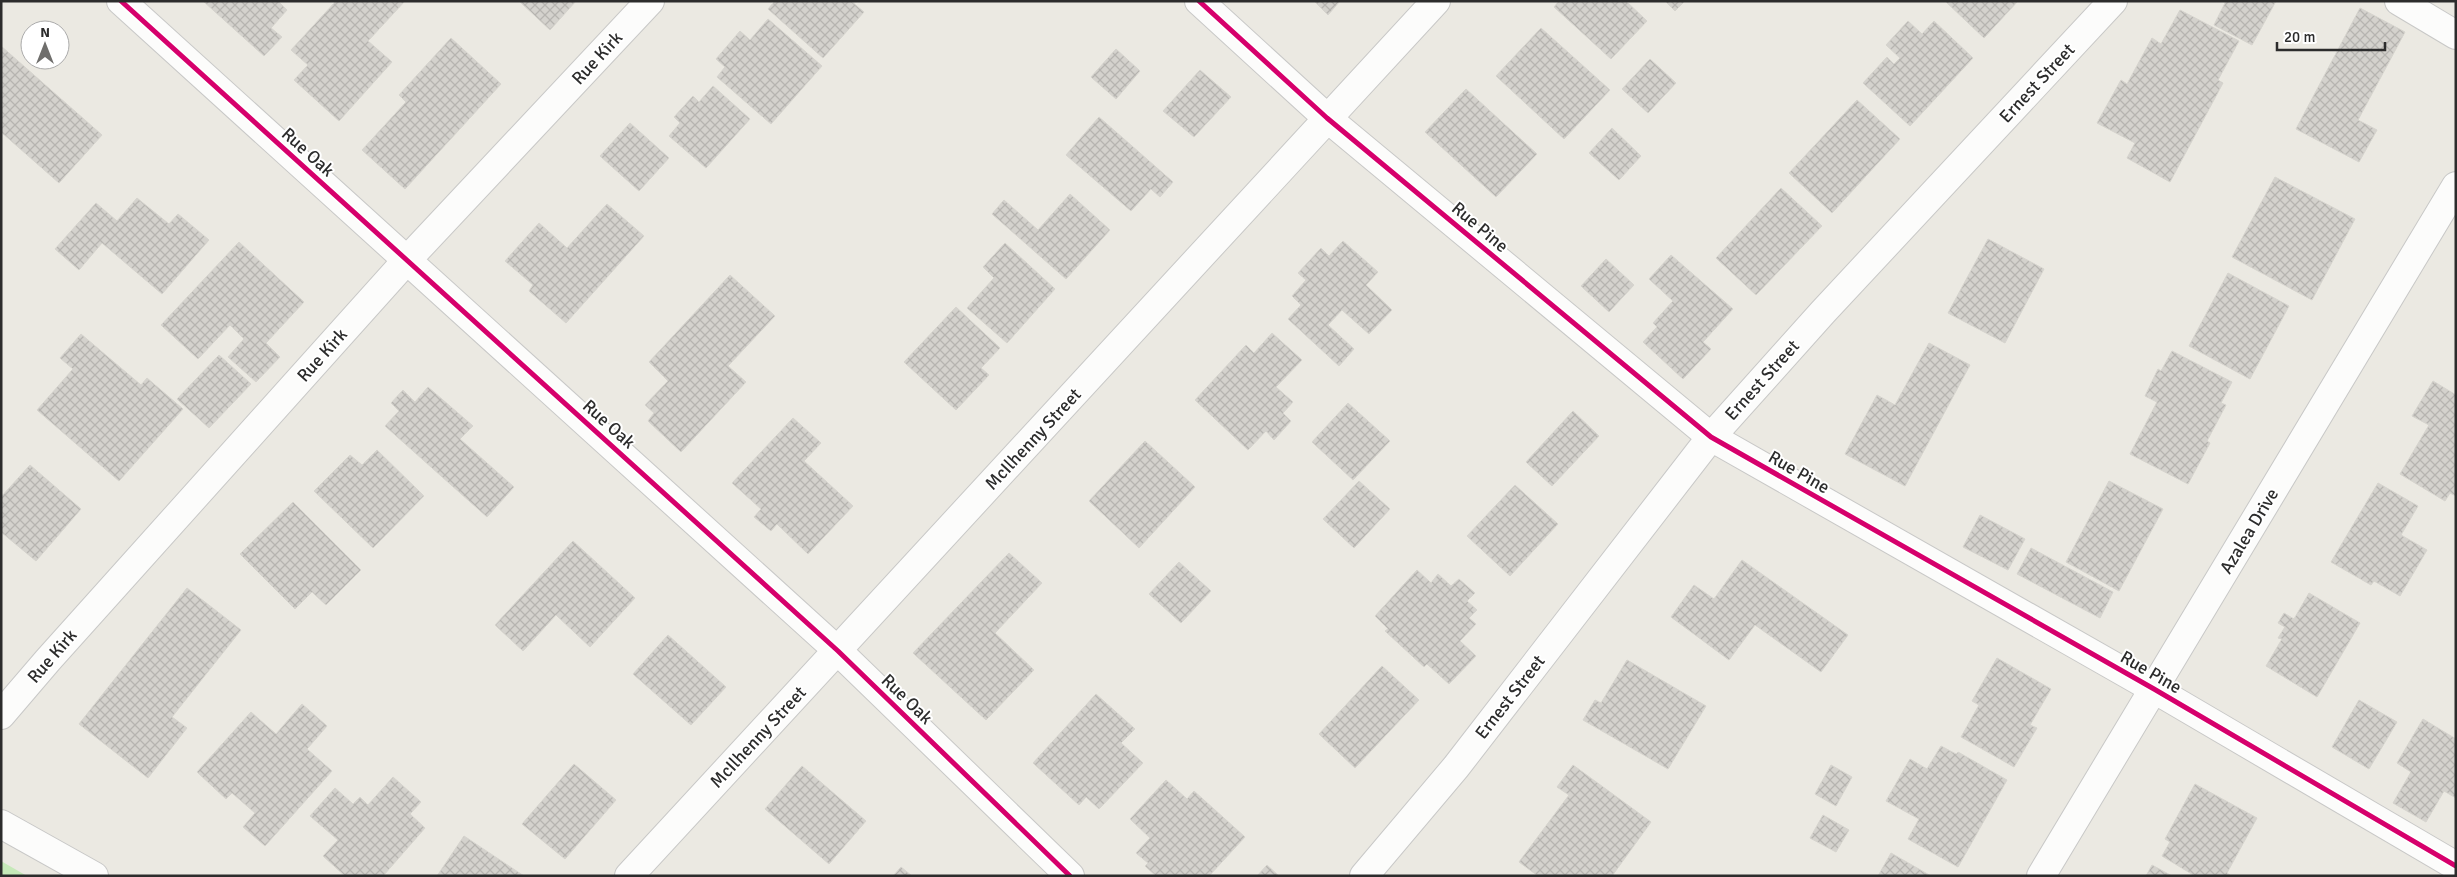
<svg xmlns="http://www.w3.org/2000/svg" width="2457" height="877" viewBox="0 0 2457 877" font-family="Signika,sans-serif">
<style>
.park{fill:#c6e9b9}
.building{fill:url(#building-cross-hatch);stroke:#d6d4ce}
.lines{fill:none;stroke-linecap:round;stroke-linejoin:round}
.minor-casing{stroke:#c8c8c7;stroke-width:30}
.secondary-casing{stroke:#c8c8c7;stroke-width:30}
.minor{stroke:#fcfcfb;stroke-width:28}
.secondary{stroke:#fcfcfb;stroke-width:28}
.cycleway-casing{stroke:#fff;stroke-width:8}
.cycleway{stroke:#d6006c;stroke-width:5}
.labels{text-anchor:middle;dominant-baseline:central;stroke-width:4;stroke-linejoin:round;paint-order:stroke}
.street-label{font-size:18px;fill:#2c2c2c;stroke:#fff}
</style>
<defs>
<pattern id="building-cross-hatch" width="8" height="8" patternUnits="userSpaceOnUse" patternTransform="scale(1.25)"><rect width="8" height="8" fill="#d4d2cd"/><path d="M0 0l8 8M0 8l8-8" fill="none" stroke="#b6b4b0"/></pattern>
</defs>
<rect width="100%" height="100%" fill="#ebe9e2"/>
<path class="park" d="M1,861L27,876H1Z"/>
<path class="building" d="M203,1H278L287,10L271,28L282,37L264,56Z
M336,1H405L368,41L392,62L339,121L294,80L308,65L291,50Z
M519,1H576L550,30Z
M775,1H851L864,12L823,58L768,9Z
M1314,1H1340L1328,15Z
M1559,1H1626L1647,21L1611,59L1554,7Z
M1665,1H1685L1675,11Z
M1945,1H2018L1984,38Z
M2226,1H2276L2252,45L2214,25Z
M2360,8L2405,32L2358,120L2377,130L2359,162L2296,129Z
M2180,10L2239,41L2218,80L2223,83L2170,182L2127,158L2135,143L2097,123L2121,80L2127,84L2152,38L2161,44Z
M768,19L822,66L771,124L717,77L725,67L716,59L740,31L750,40Z
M1908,21L1922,34L1934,21L1973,58L1910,126L1863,83L1887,57L1894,64L1900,58L1886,45Z
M1541,28L1610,90L1564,139L1496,76Z
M451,38L501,84L405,189L362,150L406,102L399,95Z
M1,46L102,135L59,183L1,132Z
M1116,49L1140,71L1116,99L1091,77Z
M1650,59L1676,83L1648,113L1622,89Z
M1200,70L1231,97L1194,137L1163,111Z
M713,86L750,119L706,168L669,136L680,123L674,117L693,96L699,102Z
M1466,89L1537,154L1496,197L1425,132Z
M1857,100L1900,139L1832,213L1789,173Z
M1099,117L1173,182L1160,197L1151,189L1131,211L1066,155Z
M630,123L669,158L639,191L600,156Z
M1612,128L1641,156L1619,180L1589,153Z
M2275,177L2355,219L2312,300L2232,257Z
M1781,188L1822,226L1756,295L1716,258Z
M1070,194L1110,230L1066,279L992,214L1004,200L1038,230Z
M137,198L169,224L178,214L209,240L162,294L102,243L79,270L55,249L96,203L117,221Z
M607,204L644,236L566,323L529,291L533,285L505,261L539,223L567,248Z
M1988,239L2044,269L2005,343L1948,313Z
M1343,241L1378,272L1366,285L1392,310L1369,334L1342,310L1328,325L1354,349L1339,366L1288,319L1301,305L1292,296L1306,280L1298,273L1321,248L1329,256Z
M239,242L304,302L266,343L280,357L256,382L228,357L244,339L230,325L198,359L161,325Z
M1005,243L1055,289L1007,343L967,308L994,278L983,267Z
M1671,255L1733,309L1703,342L1711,349L1683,379L1643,342L1657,327L1653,323L1673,301L1649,279Z
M1606,259L1634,285L1609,312L1581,286Z
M2228,273L2289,306L2250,379L2189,346Z
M730,275L775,316L728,366L746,382L681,452L648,421L654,413L645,405L668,381L649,362Z
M956,307L1000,348L981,368L989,375L956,410L904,362Z
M1272,333L1302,360L1276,387L1293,402L1283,413L1291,421L1274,440L1266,431L1248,450L1195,400L1246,345L1254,353Z
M81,334L141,385L147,378L183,409L119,481L37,410L73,369L60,358Z
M1929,343L1970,365L1905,486L1845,454L1877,395L1895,405Z
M2172,351L2232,382L2221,403L2226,405L2207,441L2210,443L2188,484L2130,454L2157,402L2145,396L2158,369L2161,371Z
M219,355L251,384L209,428L177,399Z
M2433,381L2456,395V496L2450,493L2445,501L2400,474L2429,425L2412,416Z
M428,387L473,426L460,439L514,487L487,517L385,426L399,411L391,403L403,390L415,402Z
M1348,403L1390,441L1353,480L1312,442Z
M1573,411L1599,436L1552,486L1526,462Z
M793,418L821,443L804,461L853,506L808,554L777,524L771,531L754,517L761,509L732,483Z
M1145,441L1195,487L1139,548L1089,501Z
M377,450L424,496L373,548L314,491L350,455L362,465Z
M30,465L81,509L36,561L1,532V497Z
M1359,481L1390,509L1354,548L1323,519Z
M2109,481L2163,509L2119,591L2066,562Z
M2378,483L2418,506L2401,535L2427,550L2400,596L2374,581L2371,585L2331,562Z
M1515,485L1558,524L1510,576L1467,536Z
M293,502L361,570L326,605L312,592L295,609L240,554Z
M1980,515L2025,539L2008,570L1963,547Z
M573,541L635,598L590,647L556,615L523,651L495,625Z
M2031,548L2113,592L2100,618L2017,574Z
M1009,553L1042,583L995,633L1034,670L986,720L913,653Z
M1742,560L1848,635L1821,672L1755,625L1729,660L1671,617L1694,585L1714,599Z
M1179,562L1211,591L1181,623L1149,594Z
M1417,570L1431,583L1438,574L1451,586L1459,579L1475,593L1467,601L1477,610L1469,618L1476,624L1460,641L1476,656L1449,684L1427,664L1424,667L1385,631L1388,629L1375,616Z
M187,588L241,630L172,717L187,728L148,778L79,724Z
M2309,593L2360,623L2317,697L2266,666L2282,639L2278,638L2285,627L2278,623L2284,613L2294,619Z
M668,635L726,687L691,725L633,674Z
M1997,658L2051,689L2030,725L2037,728L2014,767L1961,737L1979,705L1972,701Z
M1627,660L1706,706L1668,769L1583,720L1595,700L1601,703Z
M1382,666L1419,700L1355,768L1319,734Z
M1096,694L1135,729L1121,743L1143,763L1099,809L1086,797L1079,805L1033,763Z
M2359,700L2397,722L2369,769L2332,747Z
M302,704L327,726L307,749L332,771L265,846L243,827L255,813L232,793L226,799L197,772L251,712L276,734Z
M2423,719L2456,739V798L2444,791L2426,822L2393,803L2411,772L2397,763Z
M1941,746L1956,754L1958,752L2007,780L1958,867L1908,839L1919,819L1886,801L1910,759L1927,769Z
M574,764L616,800L565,859L522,824Z
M1573,765L1651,822L1612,876H1538L1519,862L1569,795L1557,787Z
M1831,765L1852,777L1836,806L1815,794Z
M802,766L866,821L829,864L765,809Z
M393,777L421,802L410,814L425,828L383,876H345L323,856L338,840L310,816L335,788L353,804L360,797L368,805Z
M1166,780L1187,799L1194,791L1245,837L1209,876H1156L1145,866L1148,863L1136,853L1150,838L1130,819Z
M2195,784L2257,818L2227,873L2231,876H2195L2162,856L2170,842L2165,839Z
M1823,815L1849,830L1836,852L1810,838Z
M464,836L524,876H437Z
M1891,853L1931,876H1878Z
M1267,865L1279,876H1257Z
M2152,865L2172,876H2146Z
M901,867L912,876H893Z"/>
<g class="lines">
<defs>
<path id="minor" d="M121,1L838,651L1070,876
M1199,1L1327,118L1711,437L2154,689L2456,866
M2399,1L2456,35
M1,715L48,660L407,260L650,1
M629,876L1436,1
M1364,876L1456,767L1711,437L1823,312L2113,1
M2041,876L2456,186"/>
<path id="secondary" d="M1,824L94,876"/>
</defs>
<use href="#minor" class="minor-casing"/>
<use href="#secondary" class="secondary-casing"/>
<use href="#minor" class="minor"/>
<use href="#secondary" class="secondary"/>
<defs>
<path id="cycleway" d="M121,1L838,651L1070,876
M1199,1L1327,118L1711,437L2154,689L2456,866"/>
</defs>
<use href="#cycleway" class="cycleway-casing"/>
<use href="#cycleway" class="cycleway"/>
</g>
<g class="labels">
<g class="street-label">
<text transform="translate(597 58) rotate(-47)">Rue Kirk</text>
<text transform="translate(2037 83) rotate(-47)">Ernest Street</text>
<text transform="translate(308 152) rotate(42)">Rue Oak</text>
<text transform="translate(1480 227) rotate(40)">Rue Pine</text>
<text transform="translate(322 355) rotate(-48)">Rue Kirk</text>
<text transform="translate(1762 380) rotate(-48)">Ernest Street</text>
<text transform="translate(609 424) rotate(42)">Rue Oak</text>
<text transform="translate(1033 439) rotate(-47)">McIlhenny Street</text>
<text transform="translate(1799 472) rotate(30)">Rue Pine</text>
<text transform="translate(2249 531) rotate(-59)">Azalea Drive</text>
<text transform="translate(52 656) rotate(-49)">Rue Kirk</text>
<text transform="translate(2151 672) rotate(30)">Rue Pine</text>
<text transform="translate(1510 697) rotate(-52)">Ernest Street</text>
<text transform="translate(907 699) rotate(44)">Rue Oak</text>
<text transform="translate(758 737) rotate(-47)">McIlhenny Street</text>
</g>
</g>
<rect width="2457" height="877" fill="none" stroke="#2c2c2c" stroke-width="5"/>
<g transform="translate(45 45)"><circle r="24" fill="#ffffff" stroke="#ababab"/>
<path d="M0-4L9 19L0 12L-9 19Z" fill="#6f6e6c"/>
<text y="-8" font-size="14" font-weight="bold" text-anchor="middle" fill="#2c2c2c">N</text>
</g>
<path d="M2277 42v8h108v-8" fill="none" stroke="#2c2c2c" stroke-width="2.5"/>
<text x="2284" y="42" font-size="15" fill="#2c2c2c" stroke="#ffffff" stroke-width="4" paint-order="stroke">20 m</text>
</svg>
